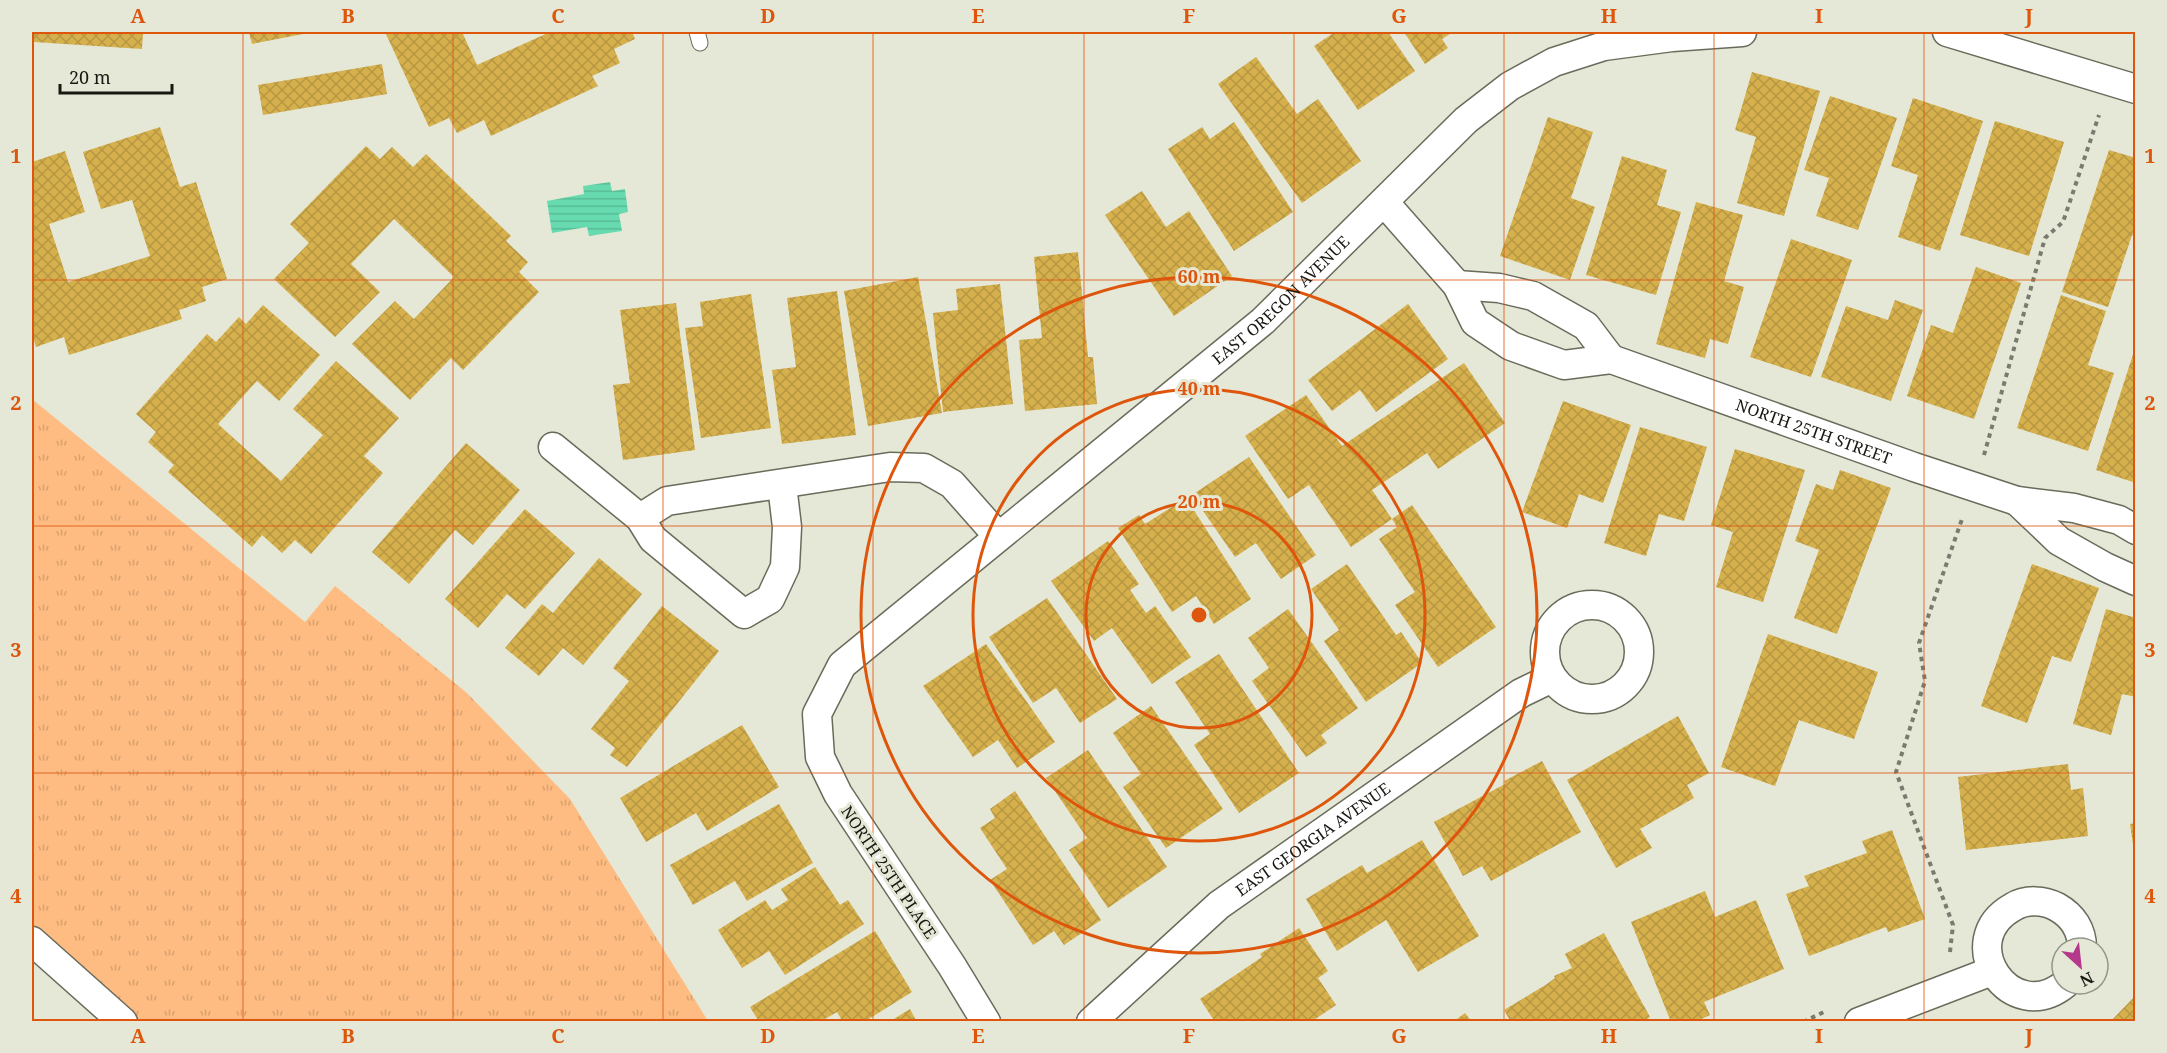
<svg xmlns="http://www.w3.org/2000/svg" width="2167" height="1053" viewBox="0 0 2167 1053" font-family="'Noto Serif',serif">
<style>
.grass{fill:url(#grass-tufts)}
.water{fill:url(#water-rules)}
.building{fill:url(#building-cross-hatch)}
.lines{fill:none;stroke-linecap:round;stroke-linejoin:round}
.service-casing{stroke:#696b5b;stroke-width:17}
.minor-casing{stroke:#696b5b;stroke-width:31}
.path{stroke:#797b70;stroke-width:4;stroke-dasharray:4.5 4.5;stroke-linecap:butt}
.service{stroke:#fff;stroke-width:15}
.minor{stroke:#fff;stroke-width:28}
.grid{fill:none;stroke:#de560c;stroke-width:1.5;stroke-opacity:0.55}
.ring{fill:none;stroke:#de560c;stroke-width:3}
.labels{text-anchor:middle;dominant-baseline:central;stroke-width:6;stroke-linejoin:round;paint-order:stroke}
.street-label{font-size:16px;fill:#181913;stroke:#e5e8d6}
.centre{fill:#de560c;stroke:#e5e8d6;stroke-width:3}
.ring-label{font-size:18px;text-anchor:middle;font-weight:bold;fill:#de560c;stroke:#e5e8d6;stroke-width:6;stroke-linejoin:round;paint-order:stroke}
.neatline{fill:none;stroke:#de560c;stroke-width:2}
.grid-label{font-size:20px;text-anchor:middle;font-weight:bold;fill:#de560c}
</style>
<defs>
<pattern id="grass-tufts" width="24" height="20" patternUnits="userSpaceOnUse" patternTransform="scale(1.5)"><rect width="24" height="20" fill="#febc82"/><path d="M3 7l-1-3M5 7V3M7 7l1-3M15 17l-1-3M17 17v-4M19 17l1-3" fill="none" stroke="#d9a16f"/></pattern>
<pattern id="water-rules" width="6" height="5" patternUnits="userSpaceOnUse" patternTransform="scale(1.5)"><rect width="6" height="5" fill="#67dbaf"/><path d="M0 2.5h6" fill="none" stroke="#59bb96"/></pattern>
<pattern id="building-cross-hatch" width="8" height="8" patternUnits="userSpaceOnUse" patternTransform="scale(1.5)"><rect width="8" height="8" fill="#d6b04d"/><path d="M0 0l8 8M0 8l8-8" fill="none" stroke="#b79742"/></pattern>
</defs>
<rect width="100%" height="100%" fill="#e5e8d6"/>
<path class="grass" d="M32,399L305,622L335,586L467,693L570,799L708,1021H99L37,965L32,960Z"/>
<path class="water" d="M610,182L612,191L625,189L628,212L619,214L622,231L589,236L587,227L552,233L547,201L584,194L583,186Z"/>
<path class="building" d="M34,32H143L142,49L34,42Z
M249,32H307L308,33L252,44Z
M385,32H462L477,65L550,32H632L635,39L614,49L620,63L592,76L598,86L491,136L484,120L457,133L449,118L429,127Z
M1335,32H1388L1415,71L1358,110L1314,46Z
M1404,32H1453L1442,39L1448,48L1425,64Z
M1256,57L1297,114L1318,99L1361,161L1302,203L1218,84Z
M382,64L387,94L263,115L258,85Z
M1752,72L1820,91L1784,216L1737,203L1756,137L1735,130Z
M1830,96L1897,118L1858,230L1816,216L1829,178L1804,170Z
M1913,98L1983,121L1940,251L1898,237L1918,175L1891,166Z
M1548,117L1593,132L1571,198L1595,207L1570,280L1500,256Z
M1995,121L2064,142L2029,256L1960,235Z
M1234,122L1293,212L1234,251L1168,149L1202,127L1210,139Z
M160,127L180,187L196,182L227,279L202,287L206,301L179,310L182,319L69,355L64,337L36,347L32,333V162L65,151L85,212L49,224L68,282L150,256L132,200L101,209L83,152Z
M366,146L380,159L392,147L413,167L426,154L511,236L506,241L528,262L519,272L539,292L463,370L451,358L410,400L352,344L395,301L414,319L454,277L394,219L351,264L380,292L335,337L274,279L309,243L290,224Z
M2109,150L2136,158V236L2132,235L2108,307L2062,292Z
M1622,156L1667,170L1657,205L1681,212L1656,295L1586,275Z
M1142,191L1166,227L1189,211L1232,276L1174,316L1105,215Z
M1696,202L1743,215L1724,281L1744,287L1728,344L1710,339L1705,358L1656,344Z
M1791,239L1852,260L1811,377L1750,357Z
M1078,252L1088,357H1093L1097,404L1025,411L1019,340L1042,338L1034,257Z
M1976,267L2021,283L1974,419L1907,396L1931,325L1953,333Z
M918,277L942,413L868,426L844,291Z
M1000,284L1013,404L943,412L933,313L958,310L956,289Z
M837,291L856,435L782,444L772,370L796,367L787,298Z
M751,294L771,428L701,438L685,328L703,326L700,302Z
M2061,295L2106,311L2088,365L2114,373L2088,451L2017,428Z
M1895,300L1923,310L1891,401L1821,377L1846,306L1888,320Z
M676,303L695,450L623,460L613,385L630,383L620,310Z
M1408,304L1448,359L1376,412L1360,390L1332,411L1308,380Z
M263,305L320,355L279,401L257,381L218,424L281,481L323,435L293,409L336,361L399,418L364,456L383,473L311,554L295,540L282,553L262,535L252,547L168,472L174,465L148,442L156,432L136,414L207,334L216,342L239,317L246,324Z
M2135,348H2136V483L2096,470Z
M1464,363L1505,423L1438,469L1427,453L1372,490L1392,519L1351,547L1309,485L1288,499L1245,436L1306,395L1342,446Z
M1563,401L1631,425L1603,503L1579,494L1567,528L1522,512Z
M1640,427L1707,447L1684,521L1659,514L1646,556L1604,543Z
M466,443L520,490L473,545L455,530L409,584L372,552Z
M1735,449L1805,470L1763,602L1716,587L1733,532L1711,525Z
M1249,457L1316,555L1281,579L1256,543L1235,557L1192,495Z
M1840,470L1891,488L1837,634L1794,618L1819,550L1795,541L1816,484L1833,490Z
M1186,498L1251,599L1214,624L1196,596L1172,612L1118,528L1139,515L1145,524Z
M1412,505L1496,627L1438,667L1395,605L1415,592L1379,539L1397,527L1392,519Z
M525,509L575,553L525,609L507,594L478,628L445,599Z
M1108,541L1139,584L1130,590L1146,613L1155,606L1191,657L1152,684L1112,628L1094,641L1051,581Z
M599,558L642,594L583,665L563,648L539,676L505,648L542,604L553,613Z
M1347,564L1396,635L1401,632L1422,663L1366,702L1324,641L1339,630L1311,589Z
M2032,564L2099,588L2071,662L2052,656L2027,723L1981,706Z
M1047,598L1117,699L1080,723L1056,688L1033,703L989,637Z
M662,606L719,651L627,767L610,755L615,748L591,729L629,681L613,668Z
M1288,609L1358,708L1321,735L1327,743L1306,757L1252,681L1269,668L1248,638Z
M2106,609L2136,618V697L2122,694L2111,735L2073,724Z
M1768,634L1878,672L1854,739L1799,720L1775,786L1721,767Z
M986,644L1055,742L1017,768L998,740L973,757L923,686Z
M1219,654L1299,773L1239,813L1194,745L1210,734L1175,682Z
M1151,706L1223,809L1166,848L1123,787L1141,774L1113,733Z
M1678,716L1709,773L1687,785L1694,798L1640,829L1652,848L1616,868L1567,780Z
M742,725L779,787L707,831L696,813L646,842L620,798Z
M1088,750L1167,867L1108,908L1069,850L1087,838L1046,778Z
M1542,761L1581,832L1491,881L1482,866L1463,876L1434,822L1505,784L1504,781Z
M2068,764L2071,790L2083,788L2088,836L1966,850L1958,777Z
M1015,791L1101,920L1064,945L1054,931L1033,945L990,880L1007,869L980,828L995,818L990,809Z
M779,804L813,863L747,901L735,881L693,905L670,865Z
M2136,823V851H2134L2130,824Z
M1892,830L1925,919L1888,932L1886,927L1809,956L1786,894L1809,886L1804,876L1867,853L1862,841Z
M1422,840L1479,936L1418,972L1386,920L1337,951L1306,899L1362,865L1367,873Z
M815,867L840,905L848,900L864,924L785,975L769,951L742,968L718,930L765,900L772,910L788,900L781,889Z
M1705,891L1715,917L1756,900L1784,969L1704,1002L1710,1015L1695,1022H1671L1631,922Z
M1299,928L1328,971L1318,978L1336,1005L1311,1022H1215L1200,999L1262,957L1260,954Z
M875,931L912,992L864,1022H843L837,1012L820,1022H759L750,1007Z
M1604,933L1650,1017L1642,1022H1511L1504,1010L1547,984L1555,978L1554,976L1572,968L1565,954Z
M2136,995V1022H2110Z
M910,1009L917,1022H889Z
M1465,1013L1472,1022H1453Z"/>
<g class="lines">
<defs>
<path id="service" d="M697,32L700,43"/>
<g id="minor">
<path d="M1947,32L2136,89"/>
<path id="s1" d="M1384,202L1457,285L1475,322L1511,346L1564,365L1611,359L1914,467L2017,501L2074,508L2119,520L2136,530"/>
<path d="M1457,285L1499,288L1533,296L1586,326L1611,359"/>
<path d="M553,447L640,518L653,539L744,614L770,599L785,567L787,527L782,485"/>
<path d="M2017,501L2059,541L2105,567L2136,581"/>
<path d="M640,518L667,501L890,467L924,468L952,484L998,536"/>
<circle cx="1592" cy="652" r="47"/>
<path d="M32,941L123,1022"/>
<path d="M2065,984C2011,1028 1952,941 2013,907C2026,899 2044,900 2057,907C2073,916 2082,930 2082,948"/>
<path id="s2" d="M986,1022L952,966L838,794L820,757L817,714L842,665L1263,321L1466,120L1510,86L1554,62L1604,46L1672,37L1742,32"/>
<path id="s3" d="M1091,1022L1219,905L1521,693L1552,678"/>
<path d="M1859,1022L1992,971"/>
</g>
</defs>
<use href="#service" class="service-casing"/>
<use href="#minor" class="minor-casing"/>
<path class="path" d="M1984,455L2045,238L2063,222L2099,115
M1950,952L1953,925L1896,772L1925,681L1919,643L1962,519
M1803,1022L1826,1011"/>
<use href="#service" class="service"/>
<use href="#minor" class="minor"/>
</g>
<path class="grid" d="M243,32V1022M453,32V1022M663,32V1022M873,32V1022M1084,32V1022M1294,32V1022M1504,32V1022M1714,32V1022M1924,32V1022M32,280H2136M32,526H2136M32,773H2136"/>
<g class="ring">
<circle cx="1199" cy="615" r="113"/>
<circle cx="1199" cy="615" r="226"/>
<circle cx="1199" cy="615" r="338"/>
</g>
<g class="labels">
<g class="street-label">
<text stroke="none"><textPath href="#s2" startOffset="982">EAST OREGON AVENUE</textPath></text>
<text stroke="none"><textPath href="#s1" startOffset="514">NORTH 25TH STREET</textPath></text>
<text stroke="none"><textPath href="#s3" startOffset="288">EAST GEORGIA AVENUE</textPath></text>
<text transform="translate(889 872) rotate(56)">NORTH 25TH PLACE</text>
</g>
</g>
<circle cx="1199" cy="615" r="9" class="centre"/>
<g class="ring-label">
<text x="1199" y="283">60 m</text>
<text x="1199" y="395">40 m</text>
<text x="1199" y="508">20 m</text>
</g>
<rect width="2167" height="1053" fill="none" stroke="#e5e8d6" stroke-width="66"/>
<g transform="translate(2080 966) rotate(153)"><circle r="28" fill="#e5e8d6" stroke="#939588" stroke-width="1.5"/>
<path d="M0-4.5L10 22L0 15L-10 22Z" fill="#b4398b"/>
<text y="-9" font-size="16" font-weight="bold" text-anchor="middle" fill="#181913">N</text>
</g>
<path d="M60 84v9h112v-9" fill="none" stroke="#181913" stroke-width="3"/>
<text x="69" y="84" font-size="18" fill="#181913" stroke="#e5e8d6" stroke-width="4.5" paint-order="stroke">20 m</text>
<rect x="33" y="33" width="2101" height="987" class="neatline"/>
<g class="grid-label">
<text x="138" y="23">A</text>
<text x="348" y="23">B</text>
<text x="558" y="23">C</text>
<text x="768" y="23">D</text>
<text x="978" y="23">E</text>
<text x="1189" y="23">F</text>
<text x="1399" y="23">G</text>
<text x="1609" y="23">H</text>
<text x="1819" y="23">I</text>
<text x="2029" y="23">J</text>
<text x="16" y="163">1</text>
<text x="2150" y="163">1</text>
<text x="16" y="410">2</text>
<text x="2150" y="410">2</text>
<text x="16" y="657">3</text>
<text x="2150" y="657">3</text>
<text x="16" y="903">4</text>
<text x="2150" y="903">4</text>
<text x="138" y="1043">A</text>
<text x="348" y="1043">B</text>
<text x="558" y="1043">C</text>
<text x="768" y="1043">D</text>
<text x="978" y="1043">E</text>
<text x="1189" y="1043">F</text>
<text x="1399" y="1043">G</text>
<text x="1609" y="1043">H</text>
<text x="1819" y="1043">I</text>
<text x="2029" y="1043">J</text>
</g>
</svg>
